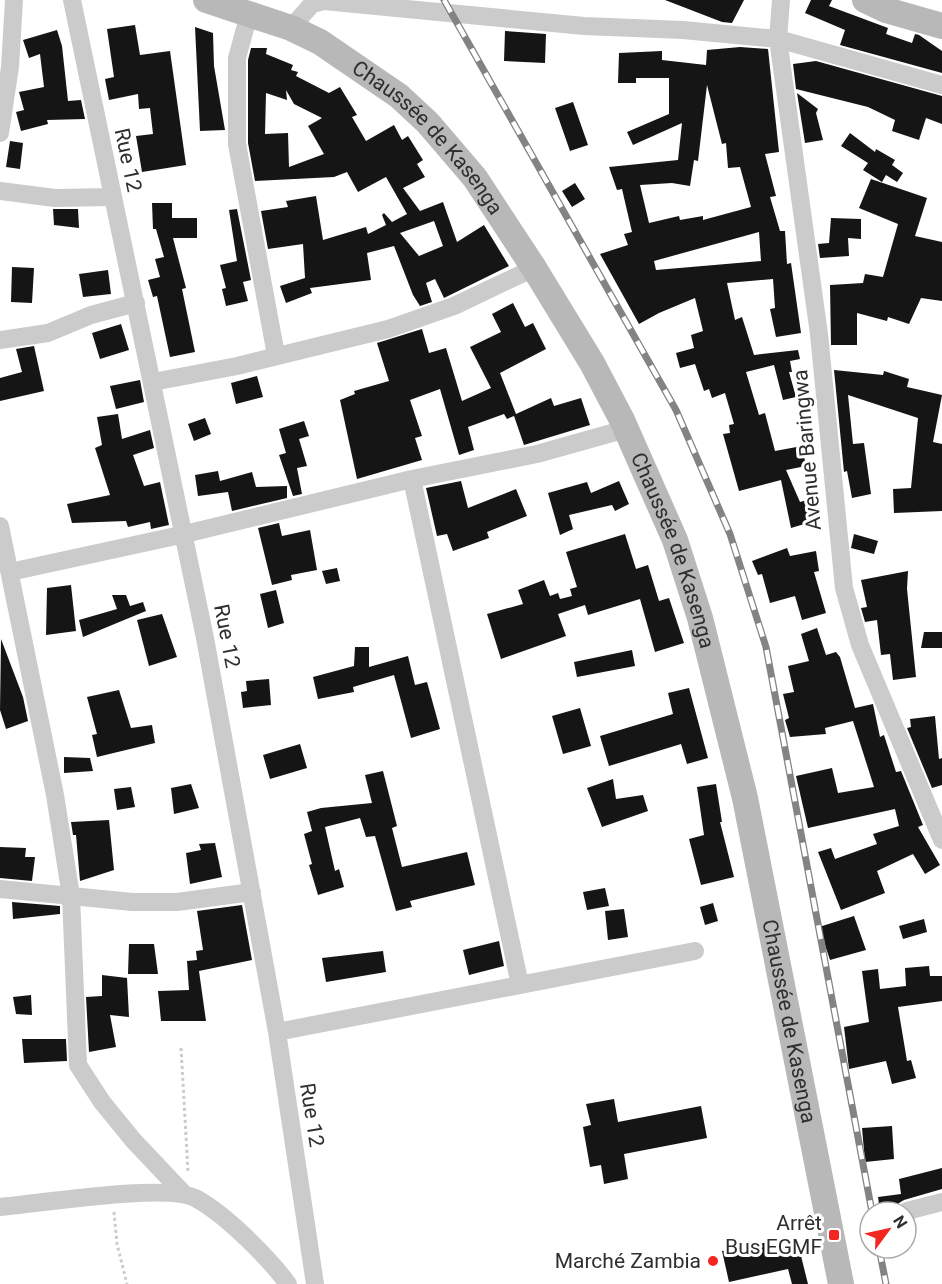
<svg xmlns="http://www.w3.org/2000/svg" width="942" height="1284" viewBox="0 0 942 1284" font-family="Roboto,sans-serif">
<style>
.building{fill:#151515;fill-rule:evenodd}
.lines{fill:none;stroke-linecap:round;stroke-linejoin:round}
.path{stroke:#cbcbcb;stroke-width:3;stroke-dasharray:3 3;stroke-linecap:butt}
.street{stroke:#cbcbcb;stroke-width:18}
.secondary{stroke:#b8b8b8;stroke-width:26}
.rail-casing{stroke:#838383;stroke-width:7}
.rail{stroke:#fff;stroke-width:4.5;stroke-dasharray:14;stroke-linecap:butt}
.poi-dot{fill:#f42621;stroke:#fff;stroke-width:2}
.labels{text-anchor:middle;dominant-baseline:central;stroke-width:6;stroke-linejoin:round;paint-order:stroke}
.street-label{font-size:21px;fill:#2e2e2e;stroke:#fff}
.poi-label{font-size:21px;fill:#2e2e2e;stroke:#fff;text-anchor:end}
</style>
<rect width="100%" height="100%" fill="#fff"/>
<path class="building" d="M665,0H744L732,23L722,22Z
M811,0H832L829,6L888,28L886,34L912,43L915,34L919,35L942,51V73L840,45L845,30L805,13Z
M135,25L140,55L170,51L186,165L142,172L136,136L153,134L150,108L139,109L138,94L109,100L105,79L114,77L107,29Z
M195,27L213,33L214,66L225,130L200,131Z
M57,30L62,46L68,101L81,100L85,119L47,120L48,124L21,131L16,112L24,110L19,92L44,87L40,54L29,58L23,40Z
M505,31L546,34L545,63L504,61Z
M740,47L768,49L779,152L765,154L776,196L770,197L780,231H785L787,264L791,263L801,333L776,337L770,309L775,308L773,279L727,283L735,320L742,317L754,355L798,350L800,359L790,361L792,372H789L796,397L783,400L774,365L746,372L759,415L765,413L775,451L802,446L806,466L786,470L800,502L807,500L811,522L791,528L781,480L739,491L723,434L730,433L729,425L734,424L725,393L712,398L709,389L704,391L695,364L680,368L676,353L694,348L691,335L703,331L695,298L659,313L639,324L600,254L628,245L624,234L632,232L622,189L617,190L609,167L678,160L682,123L633,145L627,132L669,114V78H636V83H618L619,53L662,51V60L706,65L707,50ZM707,85L722,144L726,143L728,168L740,167L751,207L703,220V216L680,220L679,216L649,223L640,185L672,183L690,186L694,160L698,161ZM759,232L761,261L656,270L654,261Z
M251,48H267L266,54L293,65L291,70L298,72L296,76L329,93L340,87L357,115L352,117L366,141L394,125L402,140L408,136L423,160L417,164L425,177L403,188L420,211L443,202L457,242L484,225L509,266L444,298L435,279L426,283L432,302L420,306L413,295L394,246L367,253L371,280L310,288L312,293L286,303L280,286L305,278L303,244L268,249L261,211L288,207L286,201L316,196L323,240L366,227L368,234L386,225L382,215L384,213L392,222L407,214L386,177L358,192L347,172L334,177L255,181L248,143V60ZM286,90L294,104L322,118L308,126L324,154L289,167L288,133L265,134L266,93L287,100ZM434,221L443,246L419,256L400,233Z
M816,61L942,96V124L926,118L919,140L892,131L895,120L868,107L796,89L793,64Z
M797,93L818,109L816,113L823,140L805,143Z
M573,102L588,145L570,151L555,108Z
M850,133L875,152L876,149L895,160L892,165L903,173L897,182L886,175L882,182L863,170L868,163L841,146Z
M10,141L23,143L20,169L6,167Z
M871,179L927,198L915,236L942,242V301L921,298L909,324L888,317L887,321L857,313V345H831L830,285L863,283L865,274L883,277L898,224L859,208Z
M575,183L585,199L572,207L562,191Z
M152,203H172V218H197V238H173L186,288L182,289L195,352L170,357L157,296L153,297L148,280L160,277L155,259L164,257L156,229H153Z
M53,209H78L79,228L54,225Z
M237,209L251,280L243,282L248,301L226,306L222,289L226,288L220,265L237,261L229,210Z
M831,218L861,219V239L848,238L849,256L820,258L818,244L829,243Z
M12,267L34,268L32,303L11,302Z
M108,270L111,294L83,297L79,274Z
M513,303L525,327L533,323L546,349L500,373L516,414L551,398L554,406L581,398L590,425L524,445L514,416L507,419L504,414L468,427L474,450L459,455L440,389L410,400L422,436L415,438L422,460L357,479L340,400L355,394L354,391L389,381L377,343L422,329L429,353L446,348L462,401L491,388L470,347L501,332L492,314Z
M121,324L129,350L100,359L92,333Z
M34,346L44,391L0,401V378L22,372L16,349Z
M834,370L883,375L884,371L909,379L907,387L942,395L933,442L942,444V511L894,513L893,489L911,488L918,418L848,395L853,444L864,443L871,494L852,498L847,471L844,472Z
M257,376L263,397L236,404L231,383Z
M140,380L144,402L116,409L110,386Z
M118,414L122,439L150,430L154,448L133,455L144,486L160,482L169,525L151,529L150,522L128,527L126,521L72,523L67,504L110,495L95,448L102,445L97,417Z
M205,418L211,434L194,441L188,424Z
M304,421L309,436L299,439L307,466L297,468L302,494L293,496L279,455L286,453L279,429Z
M218,471L220,481L252,472L256,487L287,486V498L232,511L228,492L198,496L195,475Z
M461,481L468,508L516,489L527,516L487,532L489,538L453,551L447,534L437,536L426,488Z
M619,481L629,504L615,511L612,505L569,515L573,529L560,535L548,493L587,482L591,493Z
M279,523L282,536L310,530L317,570L291,575L292,580L272,585L258,528Z
M625,534L636,569L648,565L659,601L669,598L684,643L655,652L640,599L588,615L585,605L558,614L566,636L501,659L487,614L523,604L518,590L544,580L550,596L558,593L560,599L572,596L570,589L577,587L566,552Z
M854,534L878,541L874,554L851,548Z
M787,548L790,556L816,551L819,571L814,572L826,613L802,620L795,596L770,603L762,574L758,575L752,561Z
M337,568L340,581L326,584L322,571Z
M908,571L907,589L916,677L893,680L890,654L881,655L877,620L865,622L861,608L867,607L861,580Z
M71,585L76,631L46,635L47,588Z
M276,590L284,623L268,628L260,594Z
M112,595H126L130,606L143,602L146,611L83,637L79,620L117,609Z
M162,614L177,657L149,666L137,620Z
M817,628L826,655L836,652L840,657L855,708L873,704L880,737L884,735L896,772L901,771L923,825L918,827L940,865L925,874L913,854L877,871L885,893L841,910L818,852L831,848L835,859L877,844L873,834L899,826L895,809L808,828L796,776L832,768L838,793L874,787L853,721L825,728L826,734L790,737L785,720L789,718L783,694L794,692L788,666L809,661L801,634Z
M924,632H942V648H921Z
M1,639L23,697L28,721L6,729L0,710Z
M355,647H369V667L408,656L415,685L427,682L440,729L411,738L394,675L353,687L354,692L318,699L313,677L354,666Z
M632,650L635,666L577,677L574,662Z
M269,679L271,705L243,708L241,692L247,691L246,681Z
M689,688L708,758L687,764L681,744L609,766L600,736L673,714L668,693Z
M119,690L131,728L152,725L155,743L97,757L92,735L97,734L87,697Z
M580,708L591,746L563,754L552,716Z
M935,716L939,759L942,758V785L932,788L907,728L911,727L910,719Z
M300,744L307,768L270,779L263,755Z
M64,757L90,758L93,771L64,773Z
M383,771L397,826L392,828L402,867L467,852L475,885L410,901L412,907L396,911L375,836L366,837L360,818L325,827L335,871L339,869L344,887L318,895L309,865L312,864L304,834L312,831L307,812L321,808L372,803L365,775Z
M613,779L616,799L643,795L648,811L602,827L587,788Z
M191,784L199,808L174,814L171,788Z
M716,784L722,822H720L734,877L701,885L689,839L704,835L697,787Z
M131,787L135,807L117,810L114,789Z
M109,820L114,870L80,881L76,835H73L71,822Z
M215,843L222,877L190,884L186,853L201,850L199,844Z
M0,847L26,848L25,857H35L32,881L0,878Z
M605,888L609,906L587,910L583,892Z
M12,902L60,906V914L13,919Z
M713,903L718,921L705,925L700,907Z
M242,905L252,960L199,971L206,1021H161L158,991L189,990L187,961L197,960L196,951L203,950L197,911Z
M624,909L628,937L608,940L605,911Z
M854,916L866,950L830,960L819,927Z
M924,919L927,932L903,939L899,926Z
M499,941L504,966L469,975L463,950Z
M129,944H154L158,974H128Z
M383,951L386,972L326,982L322,958Z
M929,966L930,976H942V1001L898,1007L907,1061L911,1060L916,1078L892,1084L886,1061L849,1069L844,1027L869,1022L862,971L878,969L880,989L906,986L905,968Z
M102,975L127,978L129,1017L110,1015L116,1047L89,1052L86,997L102,996Z
M31,995L32,1015L16,1014L13,997Z
M22,1039H66L67,1061L24,1063Z
M614,1099L618,1122L701,1106L707,1138L624,1154L628,1179L604,1184L601,1165L590,1167L583,1127L591,1125L586,1104Z
M892,1126L894,1159L865,1162L862,1128Z
M942,1168V1189L904,1200L899,1203L896,1212H880L878,1197L901,1194L899,1179Z
M769,1242L771,1255L799,1248L808,1284H792L788,1269L729,1282L722,1251Z"/>
<g class="lines">
<path class="path" d="M181,1048L188,1171
M114,1212L117,1244L127,1284"/>
<path class="street" d="M72,0L205,638L277,1032L315,1284
M781,0L778,39L819,334L844,588L860,645L942,840
M249,14L237,58V144L276,355
M291,28L312,4L324,1L584,26L683,30L778,39L942,85
M0,133L10,67L14,0
M0,191L55,198L112,197
M0,340L48,333L91,315L136,303
M153,382L237,366L388,329L454,306L534,268
M412,479L520,985
M0,526L55,795L71,896L78,1065L102,1102L133,1140L184,1194
M10,572L185,534L412,479L537,454L626,429
M0,889L132,902H177L252,892
M277,1032L695,951
M0,1207C38,1204 169,1182 197,1199C226,1215 268,1257 288,1284
M907,1211L942,1202"/>
<g class="secondary">
<path id="s1" d="M206,0L291,28L320,42L399,96L428,123L475,178L534,268L592,363L622,420L675,540L700,618L745,798L841,1284"/>
<path d="M865,0L886,10L942,26"/>
</g>
<defs>
<path id="rail" d="M444,0L676,410L730,534L766,647L872,1212
M879,1248L886,1284"/>
</defs>
<use href="#rail" class="rail-casing"/>
<use href="#rail" class="rail"/>
</g>
<g class="poi-dot">
<rect x="828" y="1229" width="12" height="12" rx="3"/>
<circle cx="713" cy="1261" r="6"/>
</g>
<g class="labels">
<g class="street-label">
<text stroke="none"><textPath href="#s1" startOffset="267">Chaussée de Kasenga</textPath></text>
<text transform="translate(128 160) rotate(78)">Rue 12</text>
<text transform="translate(807 450) rotate(-95)">Avenue Baringwa</text>
<text stroke="none"><textPath href="#s1" startOffset="753">Chaussée de Kasenga</textPath></text>
<text transform="translate(227 636) rotate(79)">Rue 12</text>
<text stroke="none"><textPath href="#s1" startOffset="1239">Chaussée de Kasenga</textPath></text>
<text transform="translate(312 1115) rotate(81)">Rue 12</text>
</g>
<g class="poi-label">
<text x="822" y="1223">Arrêt<tspan x="822" dy="24">Bus EGMF</tspan></text>
<text x="701" y="1261">Marché Zambia</text>
</g>
</g>
<g transform="translate(888 1230) rotate(57)"><circle r="28" fill="#ffffff" stroke="#ababab" stroke-width="1.5"/>
<path d="M0-4.5L10 22L0 15L-10 22Z" fill="#f42621"/>
<text y="-9" font-size="16" font-weight="bold" text-anchor="middle" fill="#2e2e2e">N</text>
</g>
</svg>
